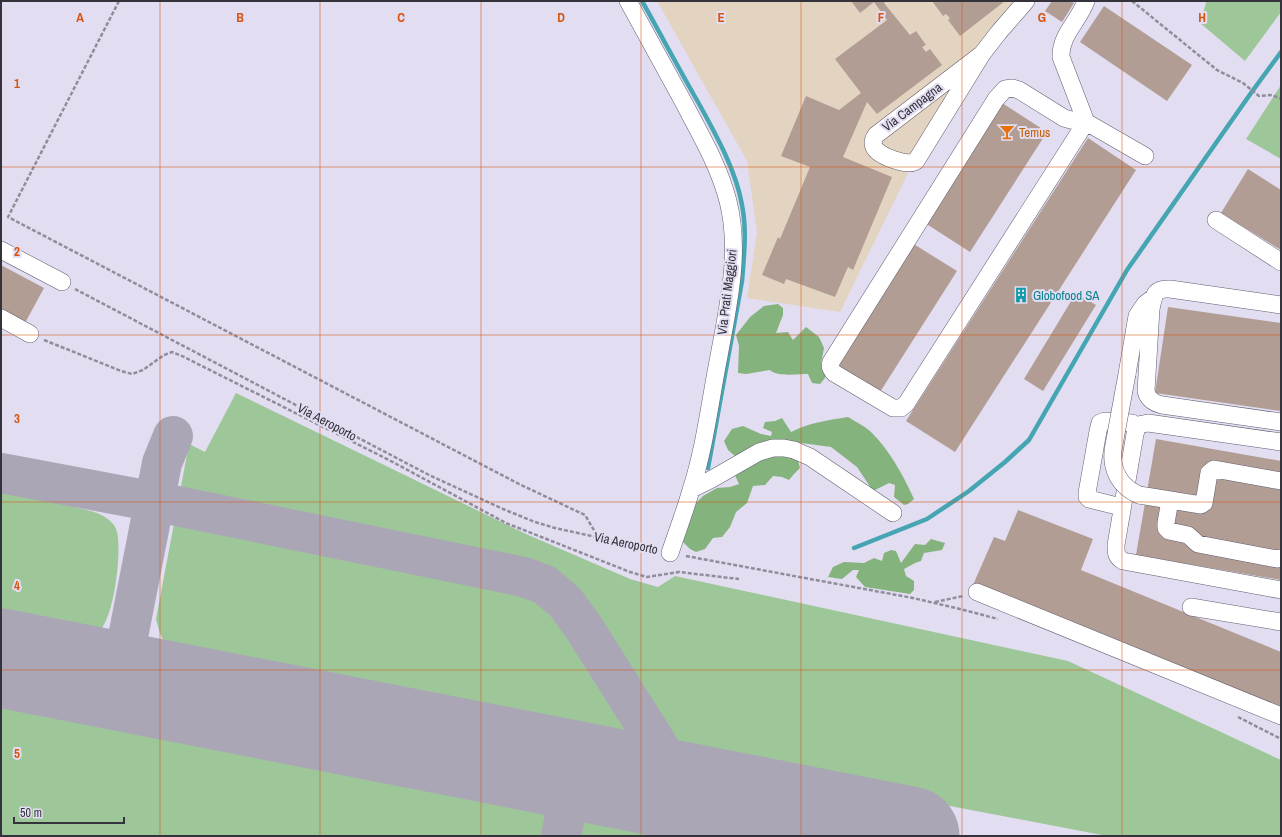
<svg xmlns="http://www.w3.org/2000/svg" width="1282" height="837" viewBox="0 0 1282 837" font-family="'Archivo Narrow',sans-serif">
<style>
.education{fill:#e3d4c1}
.green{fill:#9ec799}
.forest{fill:#84b37e}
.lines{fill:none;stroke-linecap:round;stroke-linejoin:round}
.stream{stroke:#45a5b2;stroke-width:4.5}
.taxiway{stroke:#aaa6b6;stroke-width:40}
.runway{stroke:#aaa6b6;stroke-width:99}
.building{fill:#b29d95}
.minor-casing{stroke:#615d6e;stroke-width:18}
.path{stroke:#908d9b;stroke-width:2.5;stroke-dasharray:4 2;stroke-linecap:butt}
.minor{stroke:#fff;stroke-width:17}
.minor-bridge-casing{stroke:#615d6e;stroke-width:18;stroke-linecap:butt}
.minor-bridge{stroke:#fff;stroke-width:17}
.grid{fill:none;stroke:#d65511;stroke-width:1;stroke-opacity:0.55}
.labels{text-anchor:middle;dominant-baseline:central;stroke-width:4;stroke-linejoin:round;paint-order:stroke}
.street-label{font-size:13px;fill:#34323a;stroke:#e2ddf1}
.food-label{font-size:13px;fill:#c56008;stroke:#e2ddf1;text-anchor:start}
.culture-label{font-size:13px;fill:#0d838f;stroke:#e2ddf1;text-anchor:start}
.grid-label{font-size:13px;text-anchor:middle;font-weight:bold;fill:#d65511;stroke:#e2ddf1;stroke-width:4;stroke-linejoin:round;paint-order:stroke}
</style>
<rect width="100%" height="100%" fill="#e2ddf1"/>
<path class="education" d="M657,1H1026L913,163L840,312L747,298L757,232L747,161Z"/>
<path class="green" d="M1205,1H1281V12L1245,61L1200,23L1206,3Z
M1281,85V159L1246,139Z
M236,393L526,534L630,579L658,587L675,576L1068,661L1281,760V836H1107L187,660C165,647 162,643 156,619L189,444L205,452Z
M1,490C26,495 51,501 75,507C86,510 100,512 109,520C113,523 116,527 117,532C122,552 114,627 94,636C78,643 21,628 1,624Z
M1,693L542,797C553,808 556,821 553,836H1Z
M597,807L748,836H571L573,828Z"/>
<path class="forest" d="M778,304L783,308V315L776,333L788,332L793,340L806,327L819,337L824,348L821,364L828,370L825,378L820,384L812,383L808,374C798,374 776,377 770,370L746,374L738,373L739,346L736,335L750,317L764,306Z
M848,417C856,422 865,426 872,433C890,451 903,475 914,499L908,504L904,505L894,497L895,485L889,483L873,491L857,467L831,447L794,442L735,456L728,450L724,441L732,429L743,426L761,434L771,436L772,432L763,428L765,422L775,421L782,418L791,432C808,423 829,420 848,417Z
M757,456H797L800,468L794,474L789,480L782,477L773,476L765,485L753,486L747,503L736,512L730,527L722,537L713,538L705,549L696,552L690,549L680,539L689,510L703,496L717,488L730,487L739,484L734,473Z
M931,539L945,543L942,550L924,553L921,561L915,563L904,569L906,576L914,581V590L910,594L865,587L856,577L859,570H853L842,579L828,577L833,567L844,562L864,563L874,558L882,561L884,553L891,550L896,551L901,563L915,544L925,545Z"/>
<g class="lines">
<path class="stream" d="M642,1C661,35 679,69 698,102C715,133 736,170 742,205C747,230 744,256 742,281L708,468
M854,548L927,519L969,491L1005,462L1029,440L1127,270L1251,93L1281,52"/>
<path class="taxiway" d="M1,473L177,506L524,577L545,585L565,602L584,628L688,793
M128,637L162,463L173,436
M67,671C96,672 120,670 128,637C125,674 147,683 177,692
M561,836L574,771"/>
<path class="runway" d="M1,658L910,836"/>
</g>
<path class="building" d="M851,1H886L884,3L910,35L916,31L926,45L922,47L926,52L930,49L942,65L877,114L867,102L843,157L892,177L853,270L848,267L835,297L786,279L784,284L762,275L778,237L780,239L810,167L781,156L806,96L839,110L861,93L835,59L887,20L874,2L860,13Z
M932,1H1005L960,36L948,20L950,18L946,14L943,16Z
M1052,1H1070L1074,3L1062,22L1045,11Z
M1104,6L1192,65L1167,101L1080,42Z
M1002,103L1047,132L970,252L925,223Z
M1088,138L1136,170L955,452L906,421Z
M1248,169L1281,190V250L1221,213Z
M912,243L957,271L880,392L835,363Z
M1,265L44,288L25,323L1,310Z
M1076,293L1096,305L1043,391L1024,379Z
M1168,307L1281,323V411L1155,393Z
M1156,439L1281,461V580L1136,555Z
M1018,510L1093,539L1081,570L1281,652V705L1280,708L973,585L994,537L1005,541Z"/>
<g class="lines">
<defs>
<path id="minor" d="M628,1C647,36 666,70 685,105C701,136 719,166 728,201C741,252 728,306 719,356C710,401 705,447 691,490C685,511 677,532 670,553
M1086,1C1079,21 1060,35 1061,57L1086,122L1145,156
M982,54L876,135C874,138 872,143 874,147C878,156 908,167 916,161L982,54L999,32L1026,1
M1012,88L1019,90L1064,118L1071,120L1086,122L906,404L901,408H893L834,373C831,369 829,367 831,362L996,99L1005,89Z
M1216,220L1281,262
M1,250L62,282
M1281,305L1170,289C1154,288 1154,295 1151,309L1146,391C1148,400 1154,403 1162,405L1281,422
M1,318L30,334
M1127,374L1137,316L1145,304L1153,298
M1281,442L1148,423L1138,425L1135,434L1116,545C1116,553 1116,557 1123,561L1281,590
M692,489L712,479L759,452L773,448H784L794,450L810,457L893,513
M1139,495L1201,505L1204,503L1209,473L1214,469L1281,481
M1170,500L1166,523V528L1169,531L1188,535L1198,544L1277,559L1281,558
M1122,512L1117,506L1089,499L1087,497V493L1098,431L1100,423L1105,421L1132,423
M977,592L1281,716
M1191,607L1281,622"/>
</defs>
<use href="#minor" class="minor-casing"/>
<path class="path" d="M119,1L8,217L519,484L585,515L598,537
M1132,1L1217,70L1243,83L1259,96L1272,95L1281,99
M75,289L429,475L503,509L535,522L555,528L655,550
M44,340L121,371L132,374L143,370L164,355L172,352L182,356L389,460L506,523L630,572L647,577L679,572L739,579
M686,556L913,598L960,609L998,619
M935,602L963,596
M1238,717L1281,739"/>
<use href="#minor" class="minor"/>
<defs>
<path id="minor-bridge" d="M1127,374L1113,450C1111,470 1120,487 1139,495"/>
</defs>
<use href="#minor-bridge" class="minor-bridge-casing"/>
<use href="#minor-bridge" class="minor-bridge"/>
</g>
<path class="grid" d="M160,1V836M320,1V836M481,1V836M641,1V836M801,1V836M962,1V836M1122,1V836M1,167H1281M1,335H1281M1,502H1281M1,670H1281"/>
<defs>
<symbol id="bar-bare" viewBox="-9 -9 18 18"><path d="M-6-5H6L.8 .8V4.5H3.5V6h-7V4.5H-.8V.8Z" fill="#e8710a" stroke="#e2ddf1" stroke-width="2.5" paint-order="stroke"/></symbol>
<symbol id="building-bare" viewBox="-9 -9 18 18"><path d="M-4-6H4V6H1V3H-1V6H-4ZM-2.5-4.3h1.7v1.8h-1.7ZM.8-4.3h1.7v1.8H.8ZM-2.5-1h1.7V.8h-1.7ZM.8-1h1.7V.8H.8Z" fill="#0f9aa8" stroke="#e2ddf1" stroke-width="2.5" paint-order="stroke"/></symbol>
</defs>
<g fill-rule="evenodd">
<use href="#bar-bare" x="996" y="121" width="22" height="22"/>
<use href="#building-bare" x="1010" y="284" width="22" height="22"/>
</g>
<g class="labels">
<g class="street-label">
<text transform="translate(912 107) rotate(-37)">Via Campagna</text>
<text transform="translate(727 292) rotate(-83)">Via Prati Maggiori</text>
<text transform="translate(327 422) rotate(28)">Via Aeroporto</text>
<text transform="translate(626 543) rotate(12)">Via Aeroporto</text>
</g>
<g class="food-label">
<text x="1019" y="132">Temus</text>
</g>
<g class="culture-label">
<text x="1033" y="295">Globofood SA</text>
</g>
</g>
<g class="grid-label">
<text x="80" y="22">A</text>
<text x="240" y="22">B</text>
<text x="401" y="22">C</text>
<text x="561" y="22">D</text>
<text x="721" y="22">E</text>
<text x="881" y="22">F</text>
<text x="1042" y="22">G</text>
<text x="1202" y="22">H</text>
<text x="17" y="88">1</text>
<text x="17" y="256">2</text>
<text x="17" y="423">3</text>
<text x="17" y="590">4</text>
<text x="17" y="758">5</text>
</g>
<rect width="1282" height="837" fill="none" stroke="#34323a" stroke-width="4"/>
<path d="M14 817v6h110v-6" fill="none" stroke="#34323a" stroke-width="2"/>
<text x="20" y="817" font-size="12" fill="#34323a" stroke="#e2ddf1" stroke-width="3" paint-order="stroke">50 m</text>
</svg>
